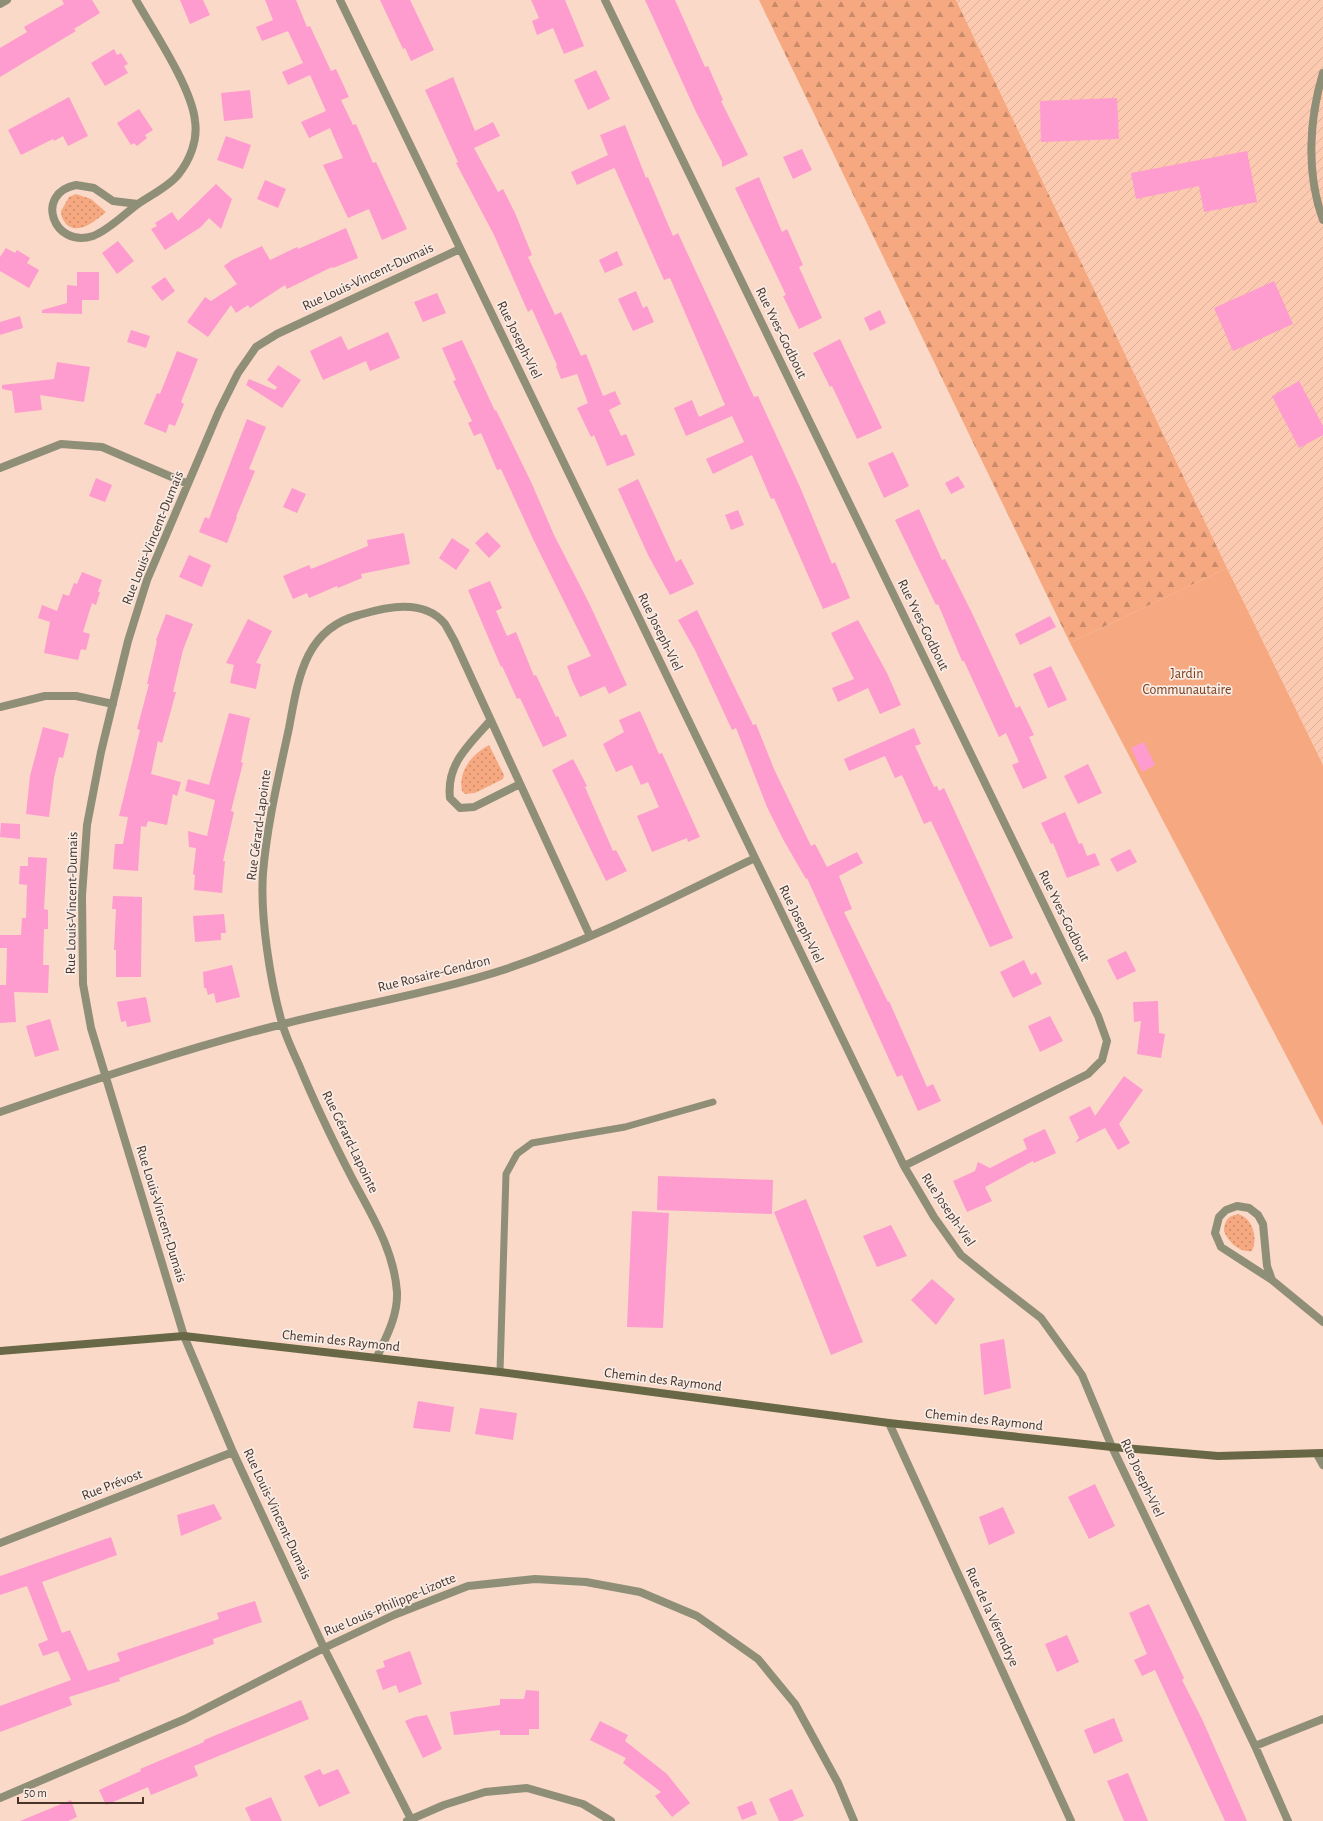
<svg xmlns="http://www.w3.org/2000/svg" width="1323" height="1821" viewBox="0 0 1323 1821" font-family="'Alegreya Sans',sans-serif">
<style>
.industrial{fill:url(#industrial-furrows)}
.grass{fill:url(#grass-dots)}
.forest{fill:url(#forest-firs)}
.garden{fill:#f6a981}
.building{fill:#fe9bcf}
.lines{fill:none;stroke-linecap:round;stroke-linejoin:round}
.lane{stroke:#8f8f78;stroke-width:7}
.street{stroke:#8f8f78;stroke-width:8}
.secondary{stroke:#686846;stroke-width:8}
.labels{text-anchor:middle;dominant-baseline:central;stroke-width:3.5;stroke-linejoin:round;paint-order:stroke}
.street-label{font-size:14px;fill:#4a3429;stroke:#f7ece6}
.park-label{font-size:14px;fill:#7a3d19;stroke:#f7ece6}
</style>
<defs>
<pattern id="industrial-furrows" width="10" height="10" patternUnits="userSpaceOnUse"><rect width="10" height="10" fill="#fccab0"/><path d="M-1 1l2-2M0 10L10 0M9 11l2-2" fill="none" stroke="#daae97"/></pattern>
<pattern id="grass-dots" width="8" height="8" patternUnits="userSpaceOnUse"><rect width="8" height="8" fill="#f6a981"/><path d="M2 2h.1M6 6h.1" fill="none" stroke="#c98a6a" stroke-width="1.8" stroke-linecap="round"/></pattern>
<pattern id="forest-firs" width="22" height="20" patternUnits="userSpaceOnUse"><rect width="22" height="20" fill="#f6a981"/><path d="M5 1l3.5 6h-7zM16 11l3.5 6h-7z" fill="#c98a6a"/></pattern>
</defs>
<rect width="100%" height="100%" fill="#fbd9c8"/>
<path class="industrial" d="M956,0H1323V765L1227,568Z"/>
<path class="grass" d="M76,194L91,199L106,212C96,220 80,235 67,225C63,221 61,216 61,211L69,197Z
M489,745L504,775L503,779L475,793L465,794L462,791C458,771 472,754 489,745Z
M1238,1214C1253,1218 1258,1238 1252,1251C1240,1253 1228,1242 1224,1231C1224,1221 1228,1216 1238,1214Z"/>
<path class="forest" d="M759,0H956L1227,568L1070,643Z"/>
<path class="garden" d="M1227,568L1323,765V1126L1070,643Z"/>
<path class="building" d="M62,0H92L100,13L74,29L76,31L0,77V48L27,32L24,27L64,4Z
M180,0H203L210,15L190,24Z
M265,0H296L307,27L310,26L331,71L336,69L349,97L341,100L353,125L356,124L373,163L376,162L407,229L382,240L369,209L348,218L323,165L343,158L330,128L309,138L301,122L326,111L310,75L288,85L282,72L303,63L288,31L262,41L256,27L273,20Z
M380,0H410L434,50L411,61L405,48L403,49Z
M531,0H565L584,46L564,54L553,28L537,35L532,21L539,18Z
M645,0H675L705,67L708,66L723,100L721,101L748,155L722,167V162L696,112Z
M114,49L117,55L121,53L128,64L124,66L128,73L105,86L91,63Z
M596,70L610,99L588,110L574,80Z
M453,77L475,131L493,122L500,136L474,148L498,192L503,189L515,213L532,255L528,257L555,315L561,312L581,356L586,354L603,396L615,391L621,404L609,410L621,436L626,434L635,455L607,466L594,435L591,437L577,408L588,403L577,374L561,379L556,366L557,365L532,309L528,312L494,235L456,163L458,162L425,90Z
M250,90L253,118L224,121L221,93Z
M69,97L88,136L68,146L63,136L54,141L53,139L21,155L8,130Z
M1117,98L1119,139L1041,142L1040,101Z
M139,109L153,130L145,135L147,138L137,146L134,143L131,145L117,123Z
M625,125L646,178L648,177L673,236L678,233L754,397L758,396L800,487L832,564L835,562L850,598L823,609L774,498L771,499L752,455L713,474L706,459L744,442L732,416L686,436L674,408L692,400L699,417L725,405L670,278L664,280L615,169L614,168L577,185L571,172L608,155L600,135Z
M226,136L251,145L243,169L217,160Z
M802,149L812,170L793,179L783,157Z
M1247,151L1257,202L1204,212L1199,186L1136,199L1131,173Z
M759,177L782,232L787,229L803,265L799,267L822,318L799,329L783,296L786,295L735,188Z
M265,180L286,189L278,208L257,199Z
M216,184L232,199L221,229L209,218L201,227L165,250L151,229L157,226L155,223L172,212L178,221Z
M346,228L358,258L333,268L332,267L287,289L285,285L250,308L248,305L236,313L231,305L208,337L187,322L205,297L211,301L237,284L224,266L232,260L262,246L270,260L297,247L298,249Z
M118,241L134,261L117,274L102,253Z
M6,248L15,253L17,250L30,258L27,263L39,270L29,288L0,271V257Z
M617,251L623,265L605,273L599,260Z
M77,272H99V300H82V314L42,313V310L67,303V285L77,286Z
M165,277L175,291L162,301L151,287Z
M1274,281L1293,324L1233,351L1214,308Z
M636,291L643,308L647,306L654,322L633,331L618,299Z
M437,293L446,313L423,322L414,302Z
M880,310L886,323L870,331L864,318Z
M20,316L23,328L0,335V322Z
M131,330L150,336L146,348L127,342Z
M388,332L400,358L370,371L366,361L323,380L310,351L341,336L348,350Z
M840,339L882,428L857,439L832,386L830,387L813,353Z
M462,340L495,411L496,410L532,484L554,535L589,603L627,685L609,694L605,686L580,697L572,680L567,666L591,656L534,541L501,469L497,470L481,433L474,436L468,423L472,421L453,381L456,380L442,348Z
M177,351L198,359L181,402L184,404L175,426L169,424L166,433L144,424L157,393L160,394Z
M57,362L90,367L84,402L40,395L42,410L15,413L12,391L2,389V385L54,379Z
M278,365L301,380L282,408L246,385L249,379L275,390L277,387L267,380Z
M1299,381L1323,426V435L1299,448L1272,396Z
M247,419L266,427L249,469L255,471L236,517H237L227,543L199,532L205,517L209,519Z
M893,452L909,486L884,498L868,463Z
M958,476L965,487L951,494L945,483Z
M96,478L112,485L105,502L89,496Z
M638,479L676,562L681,559L694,584L670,595L648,555L618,489Z
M292,488L306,494L297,513L283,507Z
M919,509L942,560L945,559L972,613L1016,708L1020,706L1034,735L1029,737L1047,778L1023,789L1012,765L1019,762L1006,733L999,737L964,661H962L938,604L936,605L895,520Z
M738,510L744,525L731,530L725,515Z
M487,532L501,546L489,558L475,543Z
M404,533L410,564L361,574L362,578L338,588L337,586L309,598L307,593L293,599L283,576L309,565L311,569L368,546L367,540Z
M452,538L470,550L456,570L439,558Z
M189,555L211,565L202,587L179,577Z
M82,572L102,580L98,592H100L96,605L92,603L83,632L90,634L86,650L81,649L78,660L44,653L50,622L38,618L42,605L57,611L63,594L69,596L74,583L77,584Z
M490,581L502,608L496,611L507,636L516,632L534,676L536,675L556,717L558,716L567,736L543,747L520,698L517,699L502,666L501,667L468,590Z
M697,610L753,725L756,724L774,769L811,846L815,844L827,867L857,852L863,863L839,876L852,909L844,912L888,1002L889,1001L927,1087L933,1084L941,1101L918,1111L902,1075L897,1077L807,878L806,879L784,841L767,807L736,728L732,730L695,650L678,620Z
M166,614L193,624L183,650L173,692H176L162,743L158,741L151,774L181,782L177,796L173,794L167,825L148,821L146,827L141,826L138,871L113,869L115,844H123L128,817L119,816L140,730L137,729L149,684H147L157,641L156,640Z
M1050,616L1056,627L1020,645L1015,634Z
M248,619L272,631L256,663L261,664L256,689L230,683L234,665L226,663Z
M858,620L887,673L901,705L880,714L868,688L838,702L832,688L854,679L831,633Z
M1051,666L1067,700L1048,708L1033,674Z
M640,711L659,754L662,753L700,837L688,842L687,838L652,852L637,816L659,807L648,782L641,785L632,765L616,772L603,744L624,732L619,720Z
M229,713L250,718L241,762L243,763L231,811L234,812L223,861H225L222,893L194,890L195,875L193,874L196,848L189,847L188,831L207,836L215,800L185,791L188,779L209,785Z
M43,727L69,734L63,758L59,757L54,778L49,817L26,814L30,776Z
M914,728L921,744L915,746L934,787L937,786L939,791L944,788L1013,938L990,947L931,821L924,824L902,775L895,778L885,756L849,771L844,759Z
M1144,742L1155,765L1142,772L1131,748Z
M573,759L587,786L585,787L613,851L616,850L627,871L606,881L552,770Z
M1088,764L1102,793L1078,804L1064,776Z
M1065,812L1079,844L1082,843L1087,856L1095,853L1100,865L1067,878L1053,843L1051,844L1041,823Z
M1,823L20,824V839L0,837Z
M1130,849L1137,862L1117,872L1110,859Z
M28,857L47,858L44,909L48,910V929H44L43,965H49L48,993L14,992L16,1022L0,1023V985H6L7,948H0V935H21L22,918H26L27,885L19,884L20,866H28Z
M113,896L142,897L141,977H116V950H114L116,909H112Z
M224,914L226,933H221V940L195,942L193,916Z
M1126,951L1136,971L1117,980L1107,960Z
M1024,960L1031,975L1036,972L1042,984L1013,998L1000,972Z
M232,965L240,997L216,1003L214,993L208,995L206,988H204L203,972Z
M146,997L151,1022L127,1027L126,1021L121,1022L117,1002Z
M1158,1001L1159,1033L1165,1034L1161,1058L1137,1054L1141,1021L1134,1022L1133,1002Z
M1050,1016L1063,1041L1040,1052L1028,1026Z
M50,1019L59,1050L35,1057L26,1026Z
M1124,1076L1143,1090L1119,1124L1130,1143L1118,1150L1105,1128L1075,1143L1079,1138L1069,1117L1090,1106L1095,1116Z
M1045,1129L1056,1153L1034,1163L1033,1161L985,1187L992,1201L967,1212L953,1181L975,1171L978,1162L990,1168L1027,1149L1023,1139Z
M658,1176L773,1180L772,1214L657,1210Z
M806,1199L863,1342L831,1355L774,1212Z
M632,1211L669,1213L663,1328L627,1327Z
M891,1225L907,1256L877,1267L863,1236Z
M932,1279L955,1299L936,1325L911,1300Z
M1004,1339L1011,1388L984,1395L980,1344Z
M418,1401L454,1407L450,1432L413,1428Z
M480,1408L517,1413L513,1440L475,1434Z
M1095,1484L1115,1526L1089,1539L1068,1497Z
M214,1504L222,1519L181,1536L177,1515Z
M1003,1507L1015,1533L989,1545L979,1517Z
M111,1537L117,1555L42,1582L62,1633L70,1630L88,1671L120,1661L117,1653L219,1619L217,1613L255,1601L262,1622L213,1639L214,1644L119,1678L120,1681L69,1697L72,1705L0,1732V1706L71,1680L58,1651L43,1656L38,1644L48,1640L27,1586L0,1595V1576Z
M1149,1604L1184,1678L1182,1680L1202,1719L1247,1821H1225L1155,1670L1142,1676L1134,1660L1147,1654L1129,1613Z
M1067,1635L1079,1662L1057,1672L1045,1644Z
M410,1651L422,1684L399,1693L396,1685L383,1690L376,1670L385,1667L383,1661Z
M526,1690L539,1691V1729H529V1735H500V1730L454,1735L450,1712L500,1705V1699H524Z
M301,1700L309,1719L194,1766L198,1776L151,1795L148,1787L106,1805L99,1790L141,1771L140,1769L204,1742V1740Z
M427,1715L442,1749L423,1758L405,1721L415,1717Z
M1114,1718L1123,1741L1094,1754L1084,1730Z
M600,1721L628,1735L625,1741L667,1774L690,1803L672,1817L655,1796L661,1792L623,1763L626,1758L590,1740Z
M320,1769L323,1775L338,1769L350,1793L319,1807L304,1776Z
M1128,1773L1148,1821H1124L1107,1781Z
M792,1789L804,1816L792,1821H779L769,1799Z
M271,1797L282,1821H251L245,1808Z
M71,1800L77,1817L68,1821H20Z
M752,1801L757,1814L742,1820L737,1807Z"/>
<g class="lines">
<path class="lane" d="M500,1372L506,1174L517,1154L532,1143L625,1127L713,1102"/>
<path class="street" d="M136,0C153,30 192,88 195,121C198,140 190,160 178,175C168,187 151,195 138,204
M340,0L904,1166L934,1217L961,1255L992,1280L1041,1318L1082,1375L1112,1447L1255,1746L1288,1821
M605,0L1098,1016L1107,1041L1102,1060L1088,1074L904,1166
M0,4L7,0
M1323,73C1309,120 1306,173 1323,220
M76,185L94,188L113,201L138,204C124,214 109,230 93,236C53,249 34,193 76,185Z
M0,468L61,444L102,447L188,484
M0,707L45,696H76L113,704
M490,721C469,745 446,764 450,798L460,808L474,807L520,784
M0,1112C93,1080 187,1048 283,1024C358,1005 436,992 509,968C594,939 674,897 755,858
M1272,1280L1267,1266L1263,1224L1258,1215L1249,1208L1237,1206L1226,1210L1219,1217L1215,1233L1221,1247L1272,1280L1323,1322
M377,1357C386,1337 398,1316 397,1292C394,1250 371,1214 352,1178C333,1141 315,1104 299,1065C293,1052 286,1037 282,1023C270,981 260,916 263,873C267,824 279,775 289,728C298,680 304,629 359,615C386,607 424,598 445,624C448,629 451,635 454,640L590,936
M889,1423L1071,1821
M1317,1454L1323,1465
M0,1543L233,1452
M1255,1746L1323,1719
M0,1798L185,1719L324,1648L394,1615L468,1586L535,1579L586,1582L640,1592L697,1616L758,1659L795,1704L838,1783L854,1821
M407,1821L444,1805L485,1792L527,1788L583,1804L611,1821
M412,1821L324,1648L233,1452L184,1336L91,1028L83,984L82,896L87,825L101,752L128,641L147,580L219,411L238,373L256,347L277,334L460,249"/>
<path class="secondary" d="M0,1351L184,1336L500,1372L889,1423L1112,1447L1218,1456L1323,1453"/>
</g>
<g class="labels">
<g class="street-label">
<text transform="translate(368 277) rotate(-25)">Rue Louis-Vincent-Dumais</text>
<text transform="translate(781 333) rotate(64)">Rue Yves-Godbout</text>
<text transform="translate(519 340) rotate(64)">Rue Joseph-Viel</text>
<text transform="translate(153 538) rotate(-68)">Rue Louis-Vincent-Dumais</text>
<text transform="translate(923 625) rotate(64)">Rue Yves-Godbout</text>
<text transform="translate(660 632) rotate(64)">Rue Joseph-Viel</text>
<text transform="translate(259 825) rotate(-82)">Rue Gérard-Lapointe</text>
<text transform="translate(72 903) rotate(-89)">Rue Louis-Vincent-Dumais</text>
<text transform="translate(1064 916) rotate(64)">Rue Yves-Godbout</text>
<text transform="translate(801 924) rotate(64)">Rue Joseph-Viel</text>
<text transform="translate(434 974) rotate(-14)">Rue Rosaire-Gendron</text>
<text transform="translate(350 1142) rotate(64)">Rue Gérard-Lapointe</text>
<text transform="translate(948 1210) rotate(56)">Rue Joseph-Viel</text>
<text transform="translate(161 1214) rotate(73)">Rue Louis-Vincent-Dumais</text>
<text transform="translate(341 1341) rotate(6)">Chemin des Raymond</text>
<text transform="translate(663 1380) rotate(7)">Chemin des Raymond</text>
<text transform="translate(984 1420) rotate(6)">Chemin des Raymond</text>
<text transform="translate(1142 1478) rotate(65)">Rue Joseph-Viel</text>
<text transform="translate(112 1485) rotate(-21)">Rue Prévost</text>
<text transform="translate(277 1514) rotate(65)">Rue Louis-Vincent-Dumais</text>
<text transform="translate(390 1605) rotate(-23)">Rue Louis-Philippe-Lizotte</text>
<text transform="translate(992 1617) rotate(65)">Rue de la Vérendrye</text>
</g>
<g class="park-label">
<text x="1187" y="674">Jardin<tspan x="1187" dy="16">Communautaire</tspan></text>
</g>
</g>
<path d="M18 1797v6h125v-6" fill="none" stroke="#4a3429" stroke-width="2"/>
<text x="24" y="1797" font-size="12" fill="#4a3429" stroke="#f7ece6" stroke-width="3" paint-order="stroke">50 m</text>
</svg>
